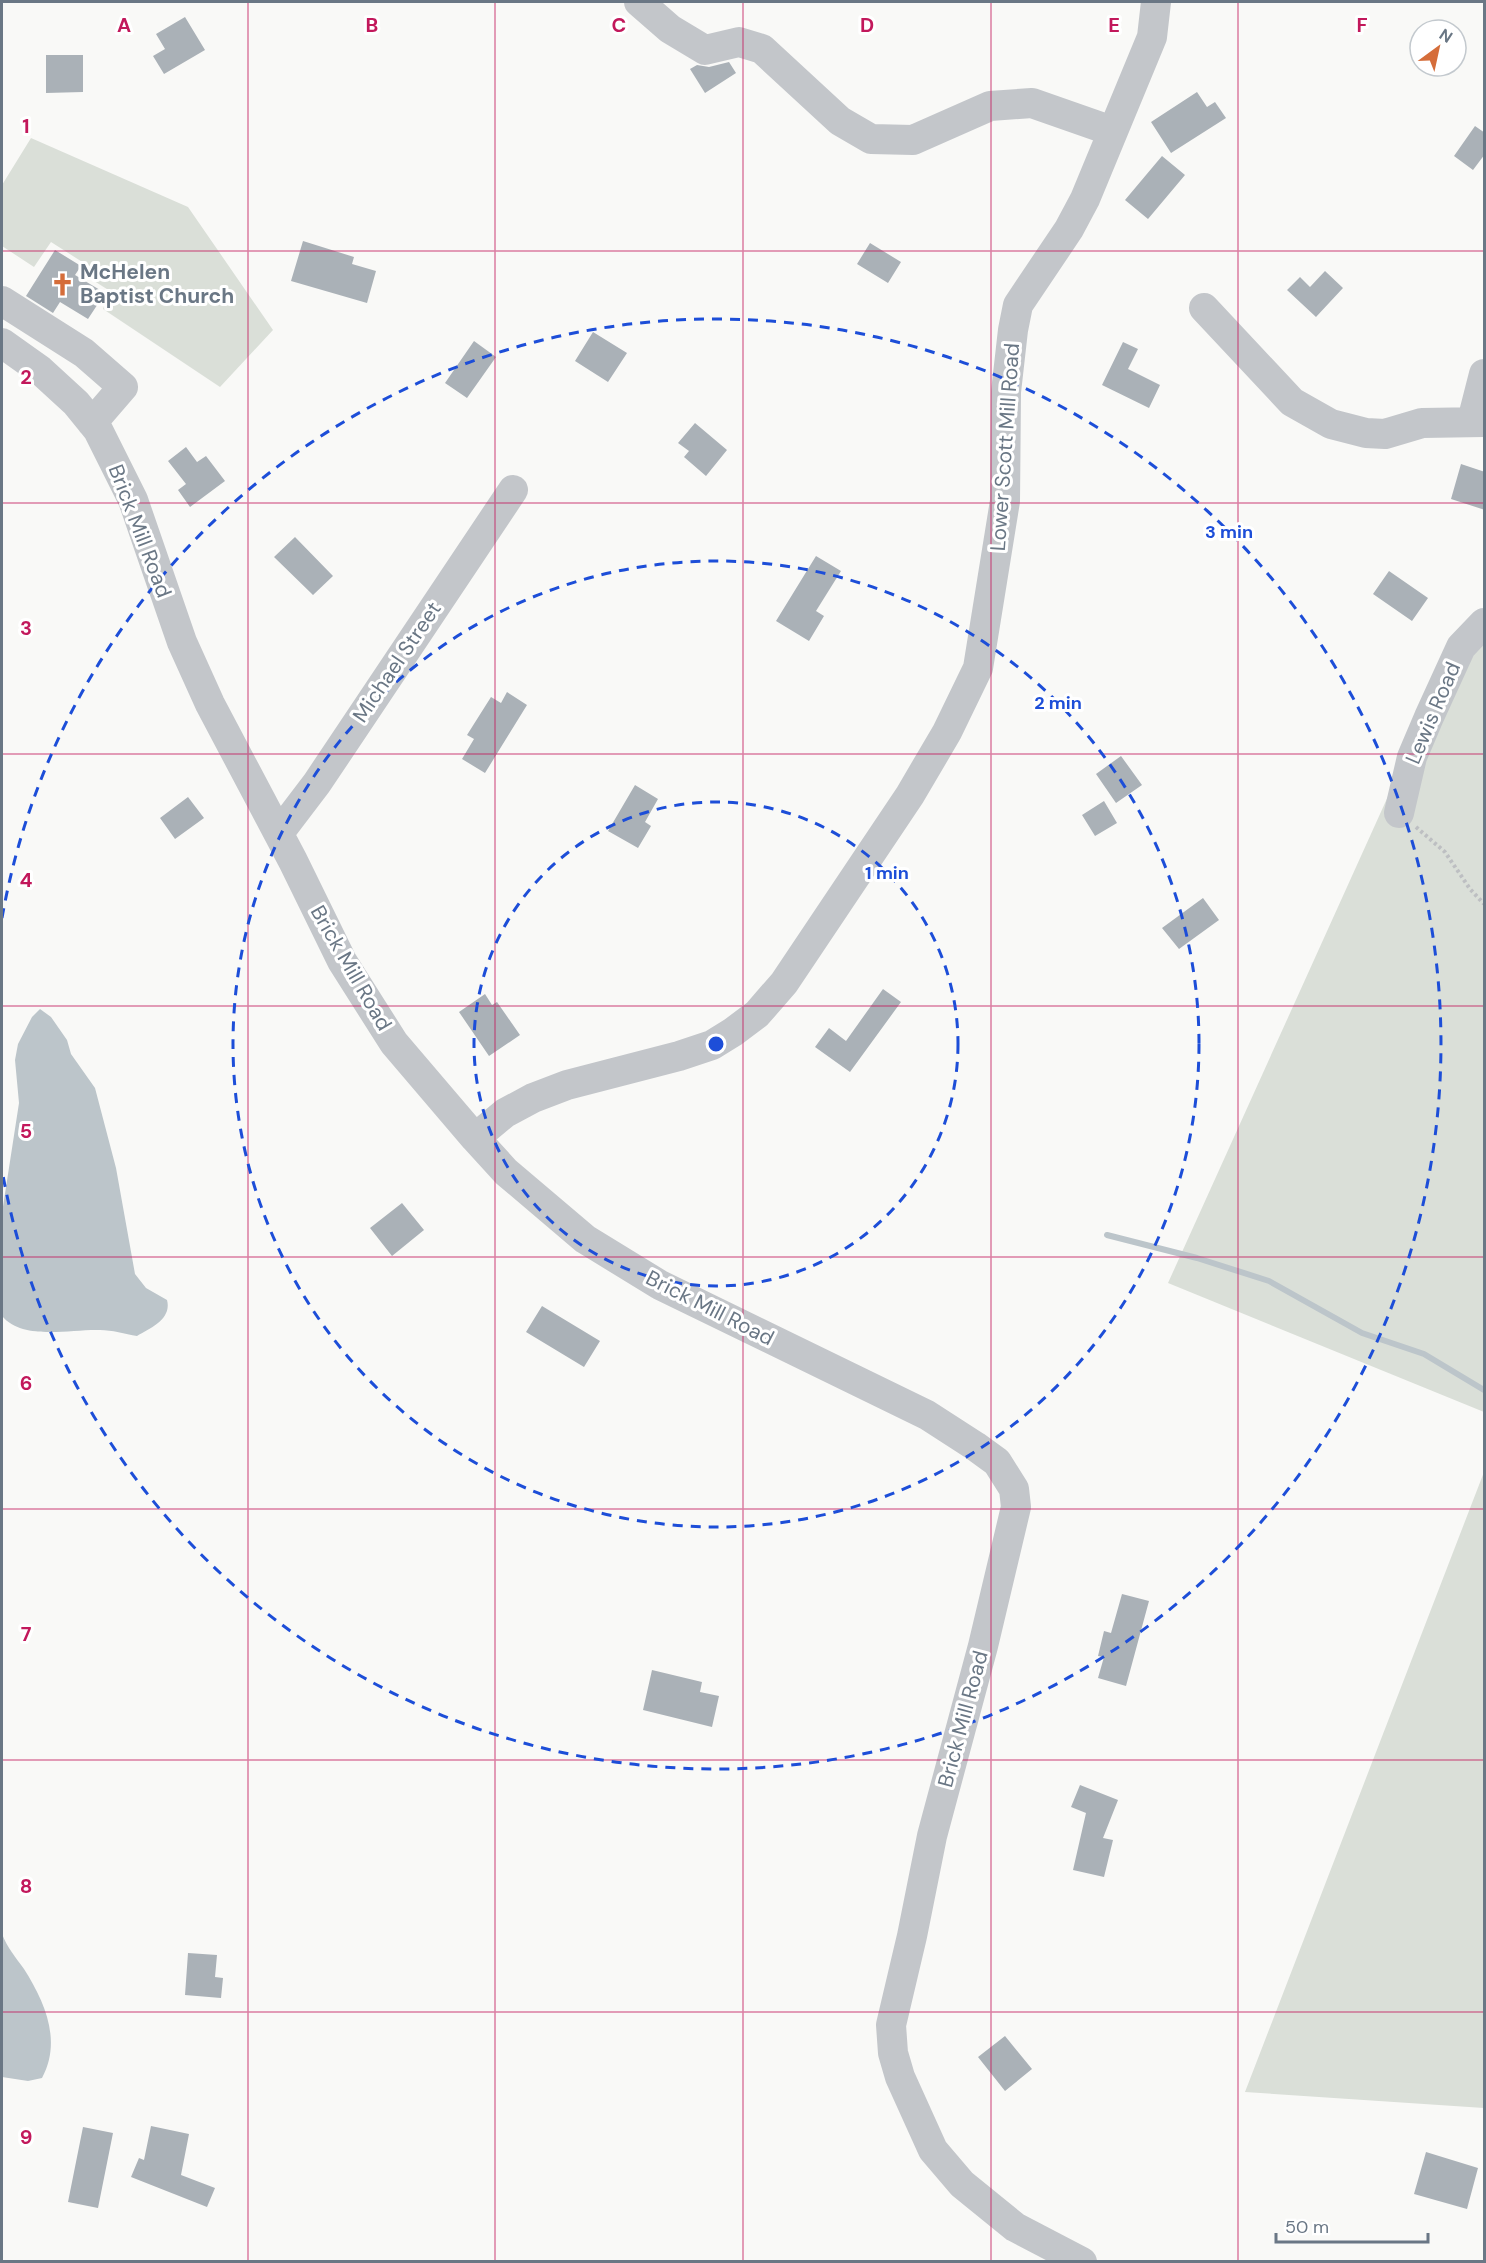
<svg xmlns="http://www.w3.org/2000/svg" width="1486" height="2263" viewBox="0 0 1486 2263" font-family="'DM Sans',sans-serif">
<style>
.green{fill:#dadfd8}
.water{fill:#bcc5ca}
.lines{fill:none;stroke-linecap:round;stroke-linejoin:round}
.stream{stroke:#bcc5ca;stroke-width:6}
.building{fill:#aab1b7}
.path{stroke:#bdbfc2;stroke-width:4;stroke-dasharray:3 3;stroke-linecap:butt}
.minor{stroke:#c3c6ca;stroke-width:30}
.grid{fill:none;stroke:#c2185b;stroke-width:1.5;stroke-opacity:0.55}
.ring{fill:none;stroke:#1d4ed8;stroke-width:3;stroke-dasharray:10 8}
.labels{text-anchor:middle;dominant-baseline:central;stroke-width:6;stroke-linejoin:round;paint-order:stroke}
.poi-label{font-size:21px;font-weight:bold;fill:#6a7785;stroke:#fff;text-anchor:start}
.street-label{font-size:21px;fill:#6a7785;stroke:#fff}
.grid-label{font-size:20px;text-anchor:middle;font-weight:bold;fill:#c2185b;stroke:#fff;stroke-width:6;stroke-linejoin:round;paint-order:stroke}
.centre{fill:#1d4ed8;stroke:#fff;stroke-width:3}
.ring-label{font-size:18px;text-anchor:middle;font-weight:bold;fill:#1d4ed8;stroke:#fff;stroke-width:6;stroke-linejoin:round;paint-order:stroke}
</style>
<rect width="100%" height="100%" fill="#f9f9f7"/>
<path class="green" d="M31,138L188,207L273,330L220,387L103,309L110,291L83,274L87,265L51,242L34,267L2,246V185Z
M1484,635V1412L1168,1283L1446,668Z
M1484,1472V2108L1245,2092Z"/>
<path class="water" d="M40,1009L51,1017L67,1040L71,1054L95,1088L116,1168L135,1274L146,1288L167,1300C172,1319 151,1328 137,1336C125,1334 112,1330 100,1330C70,1329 23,1341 2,1316V1213L19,1103L15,1060L18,1044L32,1017Z
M2,1934C7,1947 16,1958 24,1969C45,2002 62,2041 42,2078L28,2081L2,2077Z"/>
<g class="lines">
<path class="stream" d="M1107,1235L1197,1258L1269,1281L1362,1333L1424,1354L1484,1390"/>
</g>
<path class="building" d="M185,17L205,50L164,74L153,56L165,49L156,34Z
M46,55H83V92L46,93Z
M729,62L736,73L705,93L690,69L697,65L709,67Z
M1197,92L1207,107L1215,102L1226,118L1171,153L1151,122Z
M1475,126L1485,133V154L1473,170L1454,156Z
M1162,156L1185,175L1148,219L1125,200Z
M303,241L354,257L352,264L376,271L367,303L291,281Z
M870,243L901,262L888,283L857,264Z
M55,250L81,266L75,275L105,293L88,319L60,302L53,313L26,296Z
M1325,271L1343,288L1316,317L1287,290L1300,277L1310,287Z
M593,332L627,353L608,382L575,361Z
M474,341L496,357L467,398L445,383Z
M1123,342L1138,349L1128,369L1160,385L1149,408L1102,385Z
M695,423L727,450L706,476L684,457L689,451L678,443Z
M186,447L197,462L206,456L225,481L190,507L178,490L186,484L168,461Z
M1461,464L1485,472V510L1451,499Z
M295,537L333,576L313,595L274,557Z
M816,556L841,571L816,611L824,616L809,641L776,621Z
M1389,571L1428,598L1412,621L1373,594Z
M507,692L527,705L485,773L462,759L474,739L467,735L491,697L501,703Z
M1121,756L1142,785L1116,803L1096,774Z
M635,785L658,799L645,822L651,826L638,848L608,831Z
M188,797L204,818L175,839L160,818Z
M1104,801L1117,823L1095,836L1082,815Z
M1203,898L1219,920L1179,949L1162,928Z
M883,989L901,1002L850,1072L815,1047L829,1028L846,1041Z
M485,994L492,1005L497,1002L520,1035L489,1056L459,1012Z
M402,1203L424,1230L392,1256L370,1228Z
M542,1306L600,1341L584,1367L526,1332Z
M1122,1594L1149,1601L1126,1686L1098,1678L1104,1657L1098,1656L1104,1631L1111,1633Z
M652,1670L702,1682L700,1692L719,1696L712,1727L643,1710Z
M1080,1785L1118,1800L1103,1838L1113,1840L1104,1877L1073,1870L1086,1813L1071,1807Z
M188,1953L217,1955L215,1977L223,1978L221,1998L185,1995Z
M1005,2036L1032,2069L1005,2091L978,2057Z
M151,2126L189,2134L181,2175L215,2188L207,2207L131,2177L139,2158L144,2160Z
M83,2127L113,2133L98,2208L68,2202Z
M1426,2152L1478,2168L1467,2209L1414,2194Z"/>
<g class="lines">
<path class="path" d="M1416,827L1445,852L1470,889L1484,904"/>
<path class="minor" d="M639,2L670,29L705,50L739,42L762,49L840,121L871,139L913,140L990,106L1032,103L1112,131
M2,301L84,353L123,387L92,423
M1204,308L1292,402L1331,424L1366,433L1385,434L1422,423L1484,422
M2,343L40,370L76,403L98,430L133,500L182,642L210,704L293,861L342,961L394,1043L475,1138L506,1172L585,1239L660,1285L927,1415L975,1446L997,1462L1014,1489L1016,1507L983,1646L932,1836L912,1936L891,2025L893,2053L900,2077L933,2150L962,2184L1015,2227L1082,2262
M1472,421L1484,374
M1399,813L1412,757L1429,717L1461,647L1484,623
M279,833L317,783L513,490
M475,1138L505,1113L533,1098L567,1085L679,1056L712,1045L733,1032L757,1014L784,983L910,795L947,732L978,668L1005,501L1006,392L1013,330L1018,305L1069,229L1085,199L1152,37L1156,2"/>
</g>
<path class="grid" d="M248,2V2262M495,2V2262M743,2V2262M991,2V2262M1238,2V2262M2,251H1484M2,503H1484M2,754H1484M2,1006H1484M2,1257H1484M2,1509H1484M2,1760H1484M2,2012H1484"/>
<g class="ring">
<circle cx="716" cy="1044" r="242"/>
<circle cx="716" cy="1044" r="483"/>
<path d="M2 918A725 725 0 1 1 2 1170"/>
</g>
<defs>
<symbol id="church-bare" viewBox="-9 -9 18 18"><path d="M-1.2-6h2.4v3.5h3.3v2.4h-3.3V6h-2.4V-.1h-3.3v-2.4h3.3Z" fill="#d56d3a" stroke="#fff" stroke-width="2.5" paint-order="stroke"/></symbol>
</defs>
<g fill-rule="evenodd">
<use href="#church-bare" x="46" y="268" width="33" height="33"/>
</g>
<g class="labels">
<g class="poi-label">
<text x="80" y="272">McHelen<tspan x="80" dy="24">Baptist Church</tspan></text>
</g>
<g class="street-label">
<text transform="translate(1005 447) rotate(-86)">Lower Scott Mill Road</text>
<text transform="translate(140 531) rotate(69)">Brick Mill Road</text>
<text transform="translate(397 662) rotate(-56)">Michael Street</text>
<text transform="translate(1433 713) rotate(-67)">Lewis Road</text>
<text transform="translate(351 968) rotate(60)">Brick Mill Road</text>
<text transform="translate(710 1308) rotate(27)">Brick Mill Road</text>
<text transform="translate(963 1719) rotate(-75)">Brick Mill Road</text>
</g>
</g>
<g class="grid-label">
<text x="124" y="32">A</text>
<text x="372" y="32">B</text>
<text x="619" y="32">C</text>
<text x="867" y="32">D</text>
<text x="1114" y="32">E</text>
<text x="1362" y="32">F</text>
<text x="26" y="133">1</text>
<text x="26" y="384">2</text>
<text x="26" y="635">3</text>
<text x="26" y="887">4</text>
<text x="26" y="1138">5</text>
<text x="26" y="1390">6</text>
<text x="26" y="1641">7</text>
<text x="26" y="1893">8</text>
<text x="26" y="2144">9</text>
</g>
<circle cx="716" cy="1044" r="9" class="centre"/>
<g class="ring-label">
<text x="1229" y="538">3 min</text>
<text x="1058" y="709">2 min</text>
<text x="887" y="879">1 min</text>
</g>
<rect width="1486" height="2263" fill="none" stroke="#6a7785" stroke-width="6"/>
<g transform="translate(1438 48) rotate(33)"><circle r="28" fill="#ffffff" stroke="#c3c9ce" stroke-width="1.5"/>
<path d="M0-4.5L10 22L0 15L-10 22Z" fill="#d56d3a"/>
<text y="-9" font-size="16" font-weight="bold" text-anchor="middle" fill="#6a7785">N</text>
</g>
<path d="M1276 2233v9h152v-9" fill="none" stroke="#6a7785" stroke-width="3"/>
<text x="1285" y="2233" font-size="18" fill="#6a7785" stroke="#ffffff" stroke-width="4.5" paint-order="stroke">50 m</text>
</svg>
